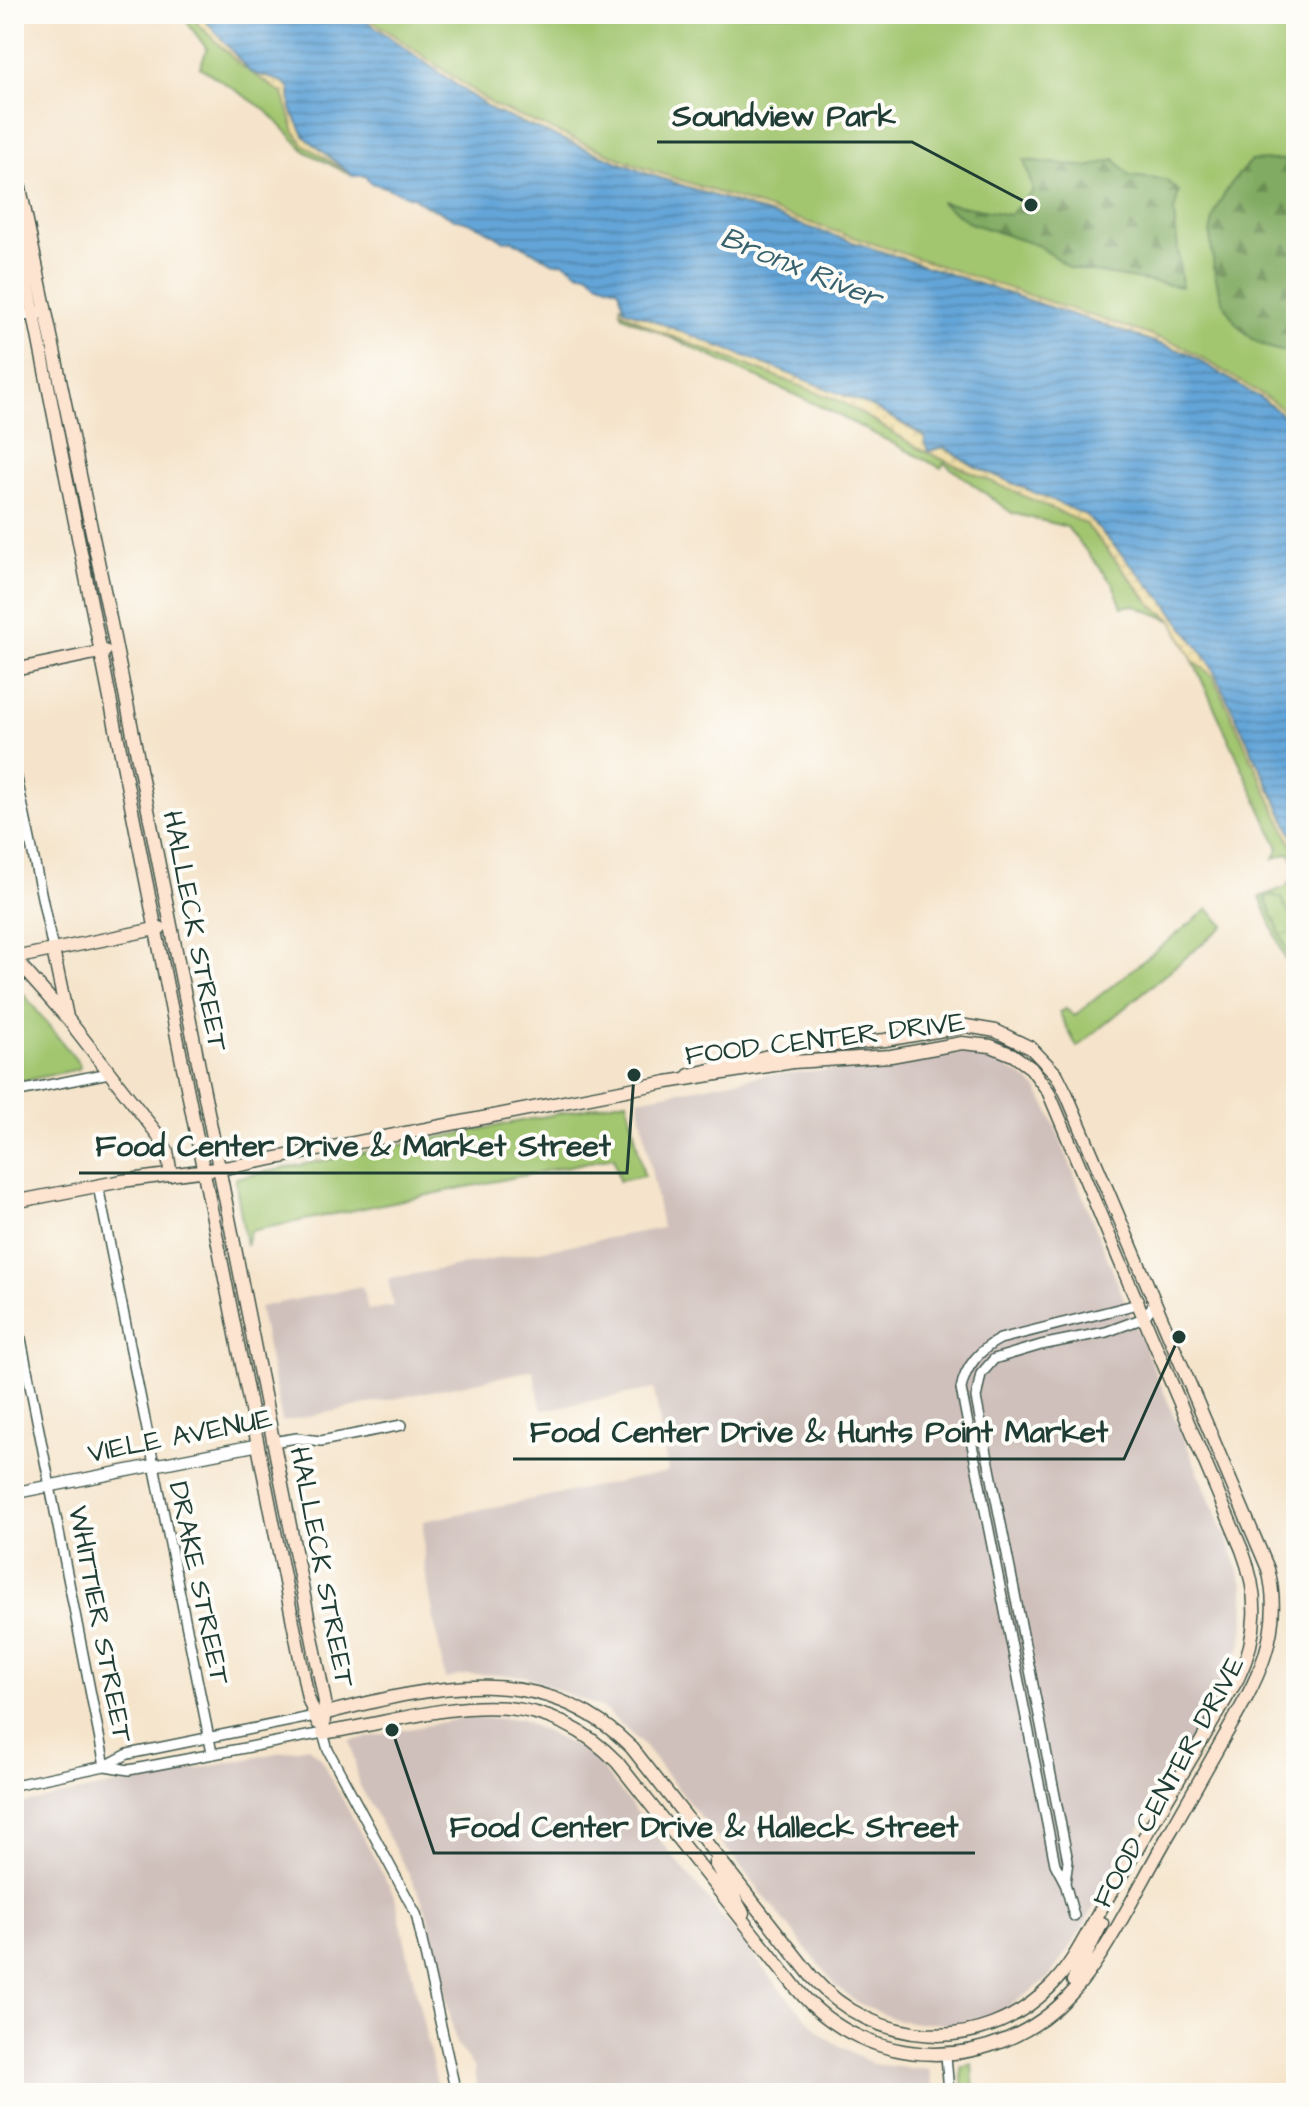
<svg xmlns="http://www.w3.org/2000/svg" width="1310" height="2107" viewBox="0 0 1310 2107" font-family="'Architects Daughter',sans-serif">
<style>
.industrial{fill:#cfc0bb}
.green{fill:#a2c670;stroke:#608252;stroke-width:2}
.forest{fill:url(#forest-firs);stroke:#50744b;stroke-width:2}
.wetland{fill:url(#wetland-marsh);stroke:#608252;stroke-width:2}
.sand{fill:url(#sand-dots);stroke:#868c69;stroke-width:2}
.water{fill:url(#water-rules);stroke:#427186;stroke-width:2}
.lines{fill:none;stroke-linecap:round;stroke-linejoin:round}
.minor-casing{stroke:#3f564b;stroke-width:12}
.tertiary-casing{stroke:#3f564b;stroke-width:14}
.secondary-casing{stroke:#3f564b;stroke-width:15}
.minor{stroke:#fff;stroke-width:9}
.tertiary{stroke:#fff;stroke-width:11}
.secondary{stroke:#fde4d0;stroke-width:12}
.labels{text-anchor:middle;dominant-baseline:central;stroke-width:8;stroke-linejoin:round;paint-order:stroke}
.street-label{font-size:28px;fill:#1f3d34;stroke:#fdfcf7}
.water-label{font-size:30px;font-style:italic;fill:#37616d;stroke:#fdfcf7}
.leader{fill:none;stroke:#1f3d34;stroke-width:3}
.callout-dot{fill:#1f3d34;stroke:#fdfcf7;stroke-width:3}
.callout-label{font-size:30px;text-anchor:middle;font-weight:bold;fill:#1f3d34;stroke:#fdfcf7;stroke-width:8;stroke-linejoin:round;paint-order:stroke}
</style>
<defs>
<pattern id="forest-firs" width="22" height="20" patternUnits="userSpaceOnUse" patternTransform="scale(2)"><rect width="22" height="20" fill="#81ab62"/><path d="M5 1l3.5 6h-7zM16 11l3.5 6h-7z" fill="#698c52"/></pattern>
<pattern id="wetland-marsh" width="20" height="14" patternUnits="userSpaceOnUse" patternTransform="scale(2)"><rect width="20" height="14" fill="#a2c670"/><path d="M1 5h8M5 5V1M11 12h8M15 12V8" fill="none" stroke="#83a25d"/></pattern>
<pattern id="sand-dots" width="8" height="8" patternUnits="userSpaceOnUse" patternTransform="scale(2)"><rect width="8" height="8" fill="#eeda9e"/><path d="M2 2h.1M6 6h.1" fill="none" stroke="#ccbc89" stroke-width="1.8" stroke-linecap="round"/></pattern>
<pattern id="water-rules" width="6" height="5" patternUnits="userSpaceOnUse" patternTransform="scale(2)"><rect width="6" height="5" fill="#64a5d8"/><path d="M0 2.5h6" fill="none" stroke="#5288b0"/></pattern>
</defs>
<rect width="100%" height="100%" fill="#fdfcf7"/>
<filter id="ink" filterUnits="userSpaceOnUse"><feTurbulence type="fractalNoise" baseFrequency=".0125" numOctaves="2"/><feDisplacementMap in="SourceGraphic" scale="16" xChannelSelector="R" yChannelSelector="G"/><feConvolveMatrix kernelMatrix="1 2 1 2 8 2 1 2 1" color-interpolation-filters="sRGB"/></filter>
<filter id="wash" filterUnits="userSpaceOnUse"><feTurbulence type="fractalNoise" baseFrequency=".006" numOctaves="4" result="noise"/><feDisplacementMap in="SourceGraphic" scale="32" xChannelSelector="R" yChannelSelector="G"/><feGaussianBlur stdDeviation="1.8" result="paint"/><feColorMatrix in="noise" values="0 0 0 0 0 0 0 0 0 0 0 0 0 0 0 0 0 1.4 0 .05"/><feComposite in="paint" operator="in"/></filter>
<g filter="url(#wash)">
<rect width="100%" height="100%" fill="#f5e4cb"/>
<path class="industrial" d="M961,1053L987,1057L1022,1076L1037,1089L1049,1111L1124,1299L1230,1546L1244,1586L1245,1621L1242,1643L1228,1674L1081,1930L1048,1979L1004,2010L989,2015L954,2024L918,2023L897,2020L856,2002L837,1987L643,1745L604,1709L524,1676L469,1674L445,1679L424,1564L423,1521L668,1472L654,1389L542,1410L533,1370L282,1422L259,1307L362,1286L368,1310L393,1306L388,1279L662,1228L638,1099L765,1075L891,1066Z
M463,1718L520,1719L590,1754L788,1998L825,2037L872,2064L929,2070L933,2093H477L474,2068L456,2043L428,1916L419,1893L360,1786L350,1741Z
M308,1747L320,1757L395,1897L439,2093H14V1805Z"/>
<path class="green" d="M181,14H188L239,64L283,94L303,144L353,176L306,152L266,110L200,67L207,49Z
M363,14H1296V420L1205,359L641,167L495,106Z
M621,311L658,331L842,402L922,450L1086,524L1152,605L1173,621L1133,605L1122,607L1113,584L1067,527L1012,513L944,463L941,468L828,410L623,316Z
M1193,661L1213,676L1296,854V866L1290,853L1274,858L1279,848Z
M1296,873L1291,897L1296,904V985L1260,897L1286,887Z
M1208,909L1224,926L1077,1047L1059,1012L1066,1009L1074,1016Z
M14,982L80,1065L79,1069L14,1083Z
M627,1100L644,1176L619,1181L614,1157L250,1231L246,1245L235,1178Z
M972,2064L974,2093H963L961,2067Z"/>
<path class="forest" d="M1115,159L1129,176L1166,180L1179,191L1174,212L1182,287L1070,268L1039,246L970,223L940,202L1010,215L1033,191L1024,160L1089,167Z
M1296,159V343L1292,352C1241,350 1217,304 1213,259C1212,250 1209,237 1211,228C1216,201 1232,180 1251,161Z"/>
<path class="wetland" d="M1272,895L1282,898L1296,931V971L1265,898Z"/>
<path class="sand" d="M188,14H200L250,72L284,82L290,89C292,133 321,150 353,176L303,144L295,132L283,94L239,64Z
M357,14H363L495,106L641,167L1180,345L1263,395L1292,416L1296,425L1265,401L1187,353L645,173L493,111Z
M620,305L869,405L974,466L1086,515L1166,603L1210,663L1296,842V854L1213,676L1193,661L1173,621L1152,605L1086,524L922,450L842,402L658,331L621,311Z"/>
<path class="water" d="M200,14H357L493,111L645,173L1187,353L1265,401L1296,425V842L1210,663L1166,603L1086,515L974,466L945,447L928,451L924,435L869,405L624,309L619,289L597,281L588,273H580L563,262L554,263L512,240L504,241C496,234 464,218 454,219C442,210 424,208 415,198C399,194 387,186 370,183L365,176H353L305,137L291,109L290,89L283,82L250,72Z"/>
</g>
<g filter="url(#ink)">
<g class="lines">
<defs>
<path id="minor" d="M14,764L53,950
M14,1092L109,1073
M98,1186L212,1753
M14,1303L105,1766
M1138,1304L1000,1339C980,1349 965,1367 961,1389L1055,1864L1065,1883L1068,1861L976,1398L981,1374L994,1359L1041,1345L1106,1332L1144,1318L1155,1302
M272,1442L297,1438L321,1441L402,1425
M105,1766L129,1770L323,1733L328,1750L416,1914L456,2093
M14,1785L105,1766L128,1754L315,1716
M1065,1883L1074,1916
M946,2055L949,2093"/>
<path id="tertiary" d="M14,317L41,312
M14,1493L257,1445"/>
<path id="secondary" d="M14,159L112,628L325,1702L323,1733
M14,214L308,1698L318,1723
M14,670L105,651
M53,950L67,1017
M14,958L67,1018L158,1135L167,1151L171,1175
M14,958L160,928
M14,1202L122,1181L230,1167L667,1082L793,1062L891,1056L962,1043L991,1046L1013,1055L1031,1068L1048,1091L1242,1550C1259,1594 1259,1635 1238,1678C1195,1753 1150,1828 1105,1902C1087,1932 1074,1964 1049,1988C980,2056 875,2048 812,1977L632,1748C539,1655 427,1688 315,1716
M323,1733C431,1717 528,1671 617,1762L797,1989C868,2074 995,2075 1070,1995C1107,1956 1143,1877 1172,1829C1189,1799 1206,1769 1223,1739C1255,1684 1285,1635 1268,1569L1067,1095L1057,1075L1031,1048L996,1031L966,1026L885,1040L802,1048L689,1075
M715,1863L743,1913
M1073,1981L1102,1923"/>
</defs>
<use href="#minor" class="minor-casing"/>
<use href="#tertiary" class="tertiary-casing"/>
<use href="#secondary" class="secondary-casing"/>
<use href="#minor" class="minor"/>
<use href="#tertiary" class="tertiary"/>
<use href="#secondary" class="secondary"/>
</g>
</g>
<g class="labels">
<g class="street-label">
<text transform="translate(195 931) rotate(79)">HALLECK STREET</text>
<text transform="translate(825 1039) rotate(-7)">FOOD CENTER DRIVE</text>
<text transform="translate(180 1436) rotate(-11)">VIELE AVENUE</text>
<text transform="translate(322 1567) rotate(79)">HALLECK STREET</text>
<text transform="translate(199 1583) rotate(78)">DRAKE STREET</text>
<text transform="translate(100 1624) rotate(79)">WHITTIER STREET</text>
<text transform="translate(1169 1782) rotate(-61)">FOOD CENTER DRIVE</text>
</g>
<g class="water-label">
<text transform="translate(801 268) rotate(22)">Bronx River</text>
</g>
</g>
<path class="leader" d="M1031 205L912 142H657M634 1075L627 1173H79M1179 1337L1124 1459H513M392 1730L434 1853H975"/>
<g class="callout-dot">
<circle cx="1031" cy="205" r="8"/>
<circle cx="634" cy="1075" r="8"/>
<circle cx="1179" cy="1337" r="8"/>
<circle cx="392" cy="1730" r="8"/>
</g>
<g class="callout-label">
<text x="784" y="126">Soundview Park</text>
<text x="353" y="1156">Food Center Drive &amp; Market Street</text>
<text x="819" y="1442">Food Center Drive &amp; Hunts Point Market</text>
<text x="704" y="1837">Food Center Drive &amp; Halleck Street</text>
</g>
<rect width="1310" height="2107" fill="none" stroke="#fdfcf7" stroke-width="48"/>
</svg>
